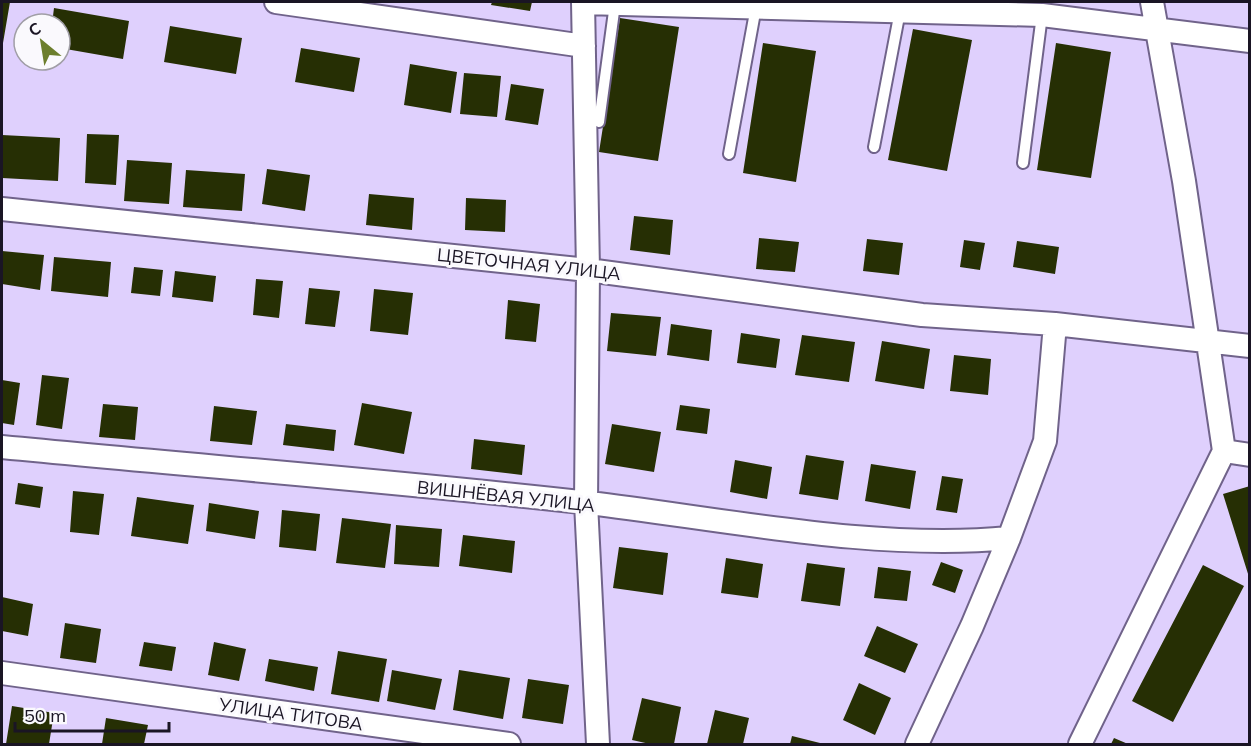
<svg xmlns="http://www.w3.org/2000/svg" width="1251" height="746" viewBox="0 0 1251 746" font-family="Mulish,sans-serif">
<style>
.building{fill:#262f04}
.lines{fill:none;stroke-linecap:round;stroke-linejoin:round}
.lane-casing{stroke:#70638a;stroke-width:14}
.street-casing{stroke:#70638a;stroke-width:26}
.lane{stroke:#fff;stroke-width:10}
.street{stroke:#fff;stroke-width:22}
.labels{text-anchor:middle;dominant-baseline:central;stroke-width:6;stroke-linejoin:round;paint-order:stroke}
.street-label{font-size:18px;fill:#1a1524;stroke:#faf9fd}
</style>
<rect width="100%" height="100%" fill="#dfd0fd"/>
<path class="building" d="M2,2H10L3,43H2Z
M492,2H532L530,11L491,5Z
M54,8L129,21L123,59L60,48V24H52Z
M620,18L679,27L658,161L599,152Z
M170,26L242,38L236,74L164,62Z
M913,29L972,40L947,171L888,160Z
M763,43L816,51L796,182L743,173Z
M1056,43L1111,52L1091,178L1037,170Z
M301,48L360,58L354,92L295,82Z
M410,64L457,72L451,113L404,105Z
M464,73L501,76L497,117L460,114Z
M511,84L544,89L538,125L505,120Z
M87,134L119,135L116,185L85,183Z
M2,135L60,138L58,181L2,178Z
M127,160L172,163L169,204L124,201Z
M267,169L310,175L305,211L262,204Z
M186,170L245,174L242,211L183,207Z
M369,194L414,198L412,230L366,225Z
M466,198L506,200L505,232L465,230Z
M634,216L673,220L670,255L630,250Z
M759,238L799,242L795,272L756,269Z
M867,239L903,243L899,275L863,271Z
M964,240L985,243L980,270L960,267Z
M1017,241L1059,247L1055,274L1013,267Z
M2,251L44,255L40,290L2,284Z
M54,257L111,262L108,297L51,291Z
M134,267L163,270L160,296L131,293Z
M175,271L216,276L213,302L172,297Z
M256,279L283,281L279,318L253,315Z
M309,288L340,291L335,327L305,324Z
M374,289L413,293L408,335L370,331Z
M508,300L540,304L536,342L505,339Z
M611,313L661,317L656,356L607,351Z
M671,324L712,330L709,361L667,355Z
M741,333L780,339L776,368L737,363Z
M802,335L855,342L849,382L795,375Z
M882,341L930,349L924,389L875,381Z
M954,355L991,359L988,395L950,391Z
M42,375L69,378L62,429L36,425Z
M2,380L20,383L14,425L2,423Z
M362,403L412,412L404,454L354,445Z
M103,404L138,407L135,440L99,437Z
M680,405L710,409L707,434L676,430Z
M214,406L257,411L252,445L210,441Z
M286,424L336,430L334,451L283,445Z
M612,424L661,432L654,472L605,464Z
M474,439L525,445L522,475L471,469Z
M806,455L844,461L838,500L799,494Z
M735,460L772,467L767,499L730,492Z
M871,464L916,471L910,509L865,501Z
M942,476L963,479L957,513L936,510Z
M18,483L43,487L40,508L15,504Z
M1250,486V577H1249L1223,494Z
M73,491L104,494L99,535L70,532Z
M137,497L194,505L188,544L131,536Z
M209,503L259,511L255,539L206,531Z
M282,510L320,514L316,551L279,547Z
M342,518L391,524L385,568L336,563Z
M396,525L442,529L439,567L394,564Z
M463,535L515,541L512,573L459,566Z
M619,547L668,553L663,595L613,588Z
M726,558L763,564L758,598L721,593Z
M941,562L963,570L955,593L932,585Z
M807,563L845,568L840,606L801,601Z
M1203,565L1244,586L1173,722L1132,701Z
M878,567L911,571L907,601L874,598Z
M2,597L33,604L28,636L2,631Z
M65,623L101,629L96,663L60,658Z
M877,626L918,644L905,673L864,656Z
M144,642L176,647L172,671L139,666Z
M214,642L246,649L239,681L208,675Z
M338,651L387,659L379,702L331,694Z
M269,659L318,667L314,691L265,681Z
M392,670L442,679L435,710L387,701Z
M459,670L510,678L503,719L453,710Z
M528,679L569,685L563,724L522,718Z
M859,683L891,698L875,735L843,720Z
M642,698L681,707L674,744H650L632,740Z
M12,706L54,713L49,744H6Z
M715,710L749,718L743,744H707Z
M106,718L148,725L144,744H102Z
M792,736L824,744H790Z
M1114,738L1128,744H1111Z"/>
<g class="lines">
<defs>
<path id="lane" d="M599,122L615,4
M874,147L900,11
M729,154L756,7
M1023,163L1042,15"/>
<path id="street" d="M276,2L584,46
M583,2L588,270L586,503L598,744
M583,3L1042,15L1250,41
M2,209L588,270L922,315L1055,324L1250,346
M2,447C197,466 394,481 589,503C723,519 876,551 1009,538
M1224,451L1250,455
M2,673L509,744
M917,744L972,626L1009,538L1045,441L1055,324
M1080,744L1224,451L1184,181L1152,2"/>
</defs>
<use href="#lane" class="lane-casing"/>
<use href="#street" class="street-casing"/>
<use href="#lane" class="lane"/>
<use href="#street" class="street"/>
</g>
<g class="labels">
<g class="street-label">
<text transform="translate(529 264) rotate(6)">ЦВЕТОЧНАЯ УЛИЦА</text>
<text transform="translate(506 496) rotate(6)">ВИШНЁВАЯ УЛИЦА</text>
<text transform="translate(291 714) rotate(8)">УЛИЦА ТИТОВА</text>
</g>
</g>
<rect width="1251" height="746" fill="none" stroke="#1a1524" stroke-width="6"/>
<g transform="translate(42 42) rotate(330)"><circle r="28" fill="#faf9fd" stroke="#a09ea6" stroke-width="1.5"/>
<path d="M0-4.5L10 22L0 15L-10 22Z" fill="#6c7e2d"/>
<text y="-9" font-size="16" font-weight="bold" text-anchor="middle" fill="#1a1524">С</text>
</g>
<path d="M15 722v9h154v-9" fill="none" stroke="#1a1524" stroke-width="3"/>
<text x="24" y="722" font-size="18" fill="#1a1524" stroke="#faf9fd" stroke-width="4.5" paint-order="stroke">50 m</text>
</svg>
